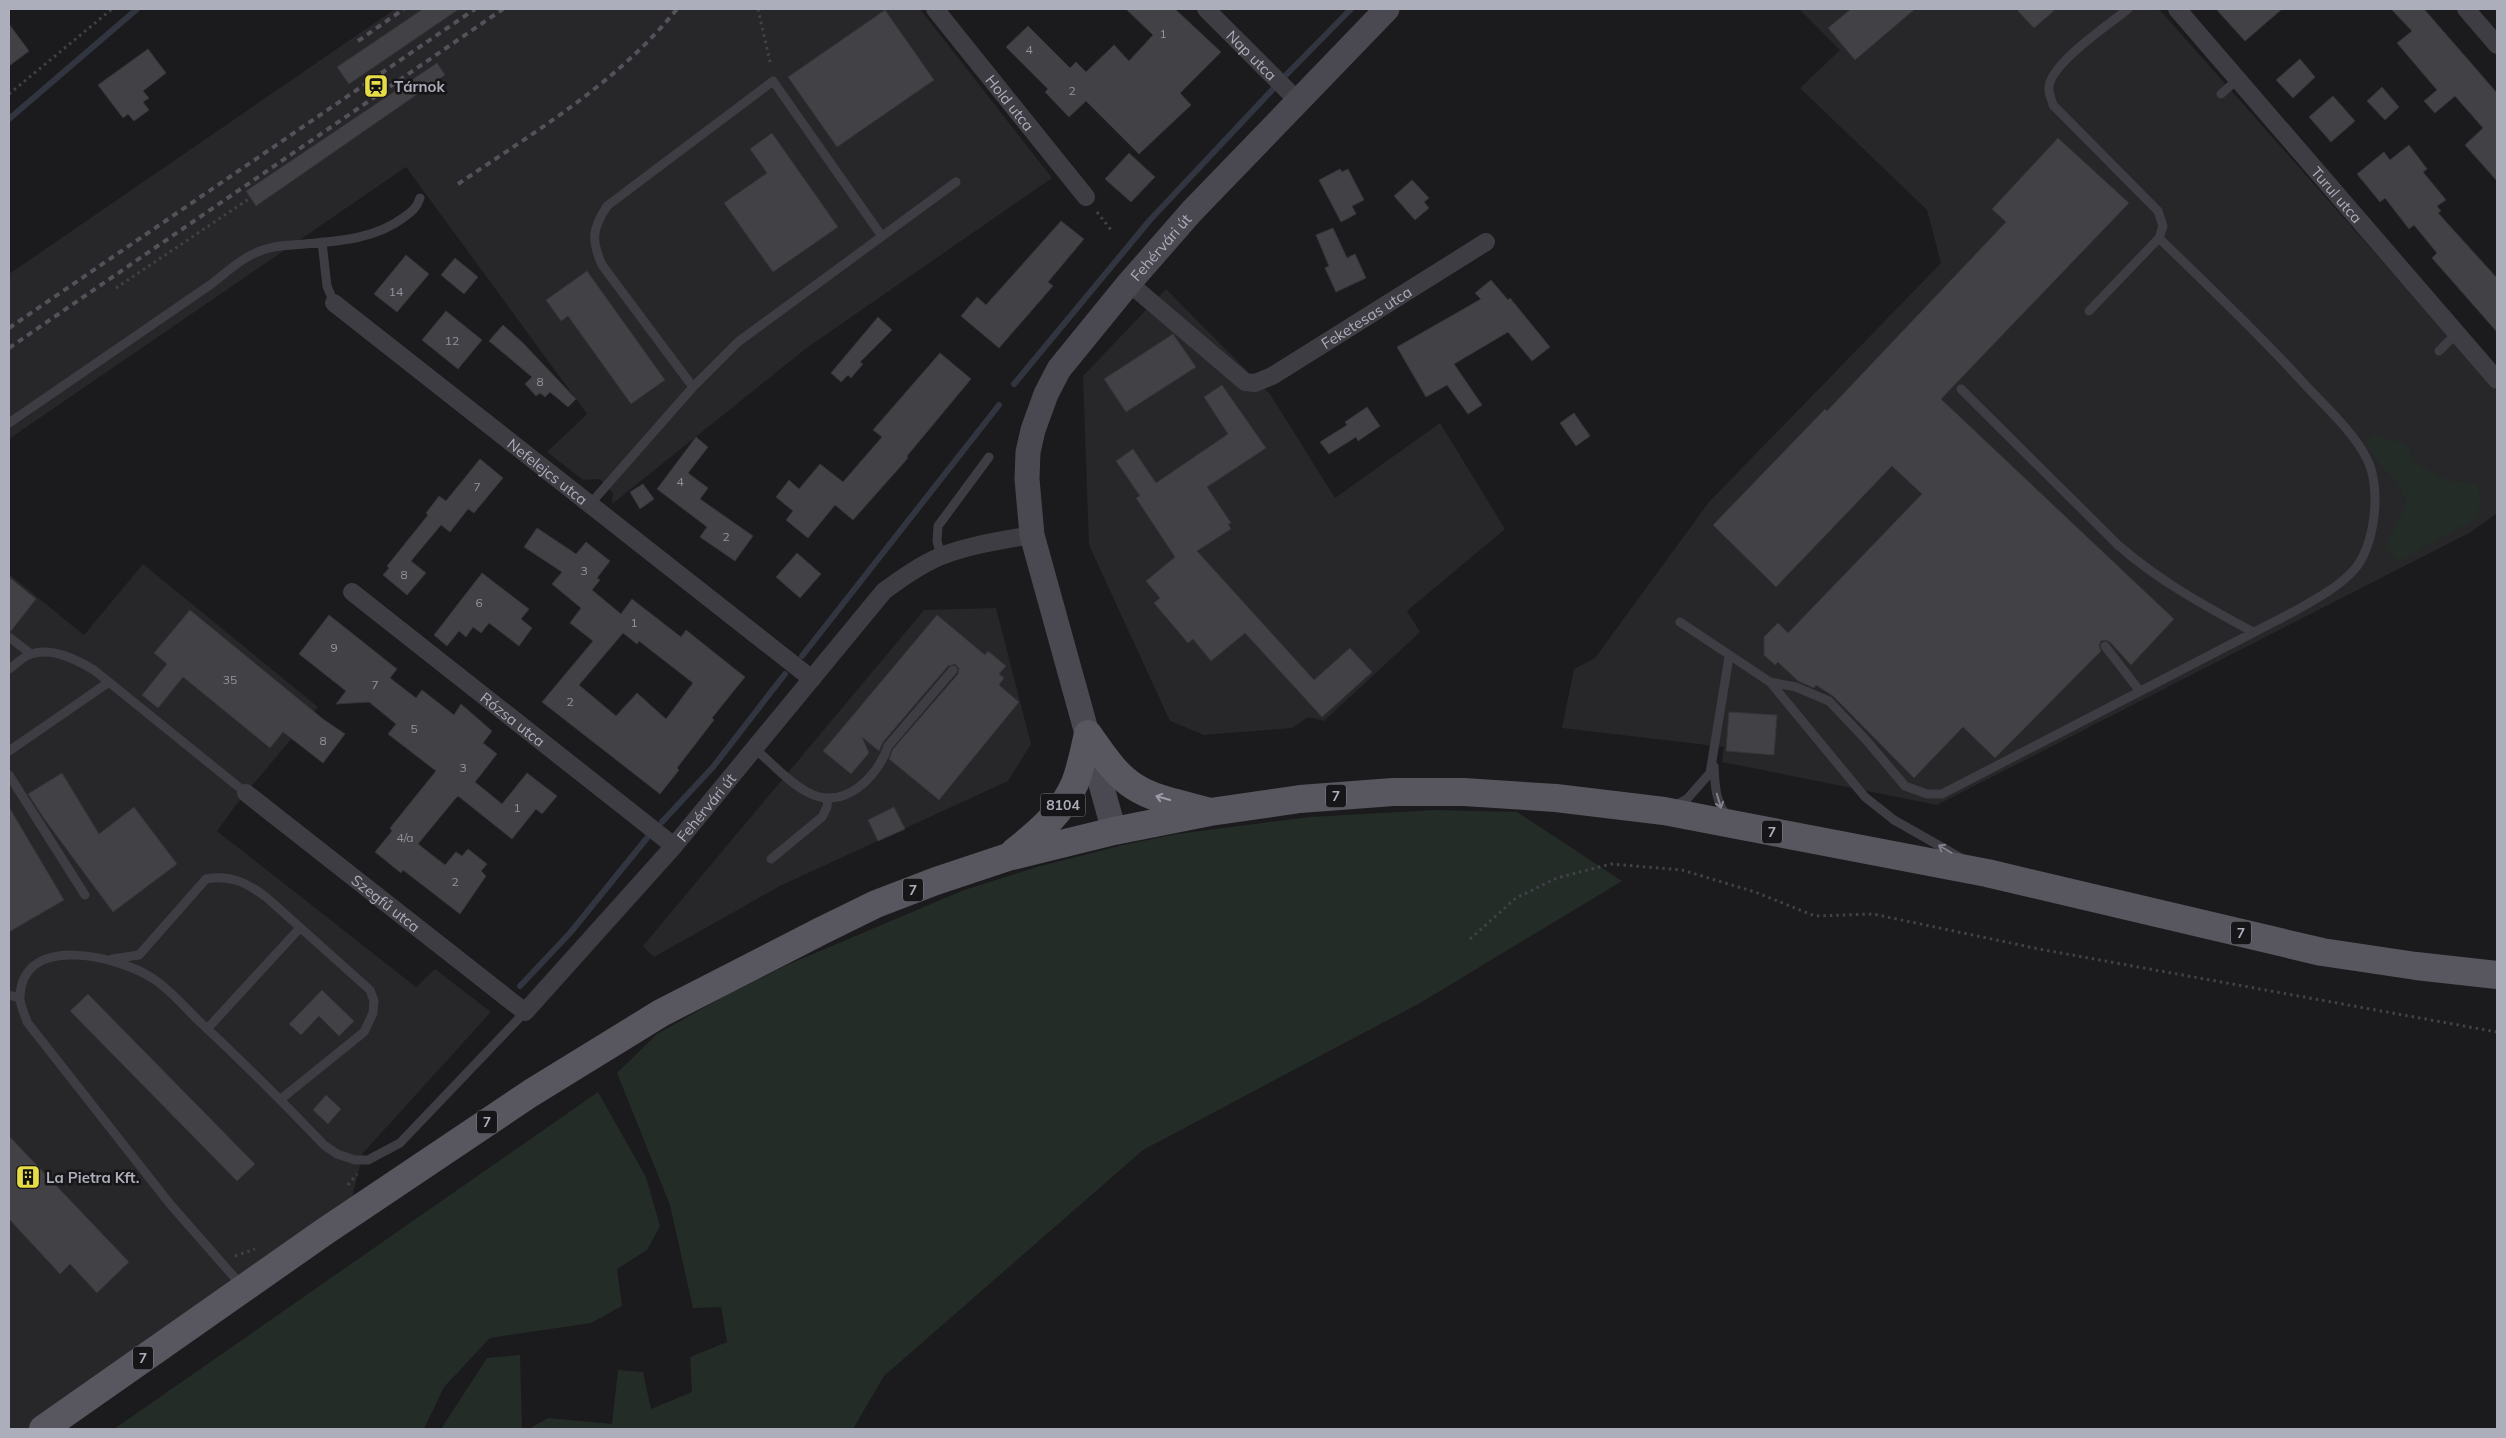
<svg xmlns="http://www.w3.org/2000/svg" width="2506" height="1438" viewBox="0 0 2506 1438" font-family="Mulish,sans-serif">
<style>
.built{fill:#272629}
.green{fill:#242c27}
.lines{fill:none;stroke-linecap:round;stroke-linejoin:round}
.stream{stroke:#313540;stroke-width:6}
.building{fill:#424246;stroke:#353438;fill-rule:evenodd}
.path{stroke:#414148;stroke-width:3;stroke-dasharray:2.5 4;stroke-linecap:butt}
.lane{stroke:#3e3d43;stroke-width:9}
.street{stroke:#3e3d43;stroke-width:18}
.secondary{stroke:#4a4951;stroke-width:25}
.primary{stroke:#585760;stroke-width:28}
.rail{stroke:#53525a;stroke-width:4;stroke-dasharray:6 5;stroke-linecap:butt}
.oneway{stroke:#9c9da9}
.oneway2{stroke:#81818b}
.labels{text-anchor:middle;dominant-baseline:central;stroke-width:5;stroke-linejoin:round;paint-order:stroke}
.number-label{font-size:12px;fill:#92939e}
.shield{fill:#161517;stroke:#80808a;stroke-width:1}
.shield-label{font-size:14px;font-weight:bold;fill:#adaebb}
.street-label{font-size:15px;fill:#adaebb;stroke:#161517}
.poi-label{font-size:15px;font-weight:bold;fill:#adaebb;stroke:#161517;text-anchor:start}
</style>
<rect width="100%" height="100%" fill="#1b1a1c"/>
<path class="built" d="M395,9H920L1052,178L808,347L612,504L613,493L600,479L583,480L547,452L587,414L406,167L9,439V274Z
M1799,9H2159L2497,391V513L2471,532L1937,805L1722,762L1724,747L1562,728L1574,669L1595,658L1709,502L1941,263L1927,210L1800,88L1840,50Z
M1166,289L1270,394L1335,498L1440,423L1505,529L1407,611L1420,632L1324,721L1308,717L1292,728L1204,735L1170,721L1089,545L1083,376Z
M143,564L318,707L236,805L217,831L416,987L435,969L491,1012L363,1153L346,1223L52,1429H9V574L84,635Z
M996,608L1031,744L1008,781L780,886L654,957L643,946L924,610Z"/>
<path class="green" d="M2374,435L2406,444L2416,463L2448,480L2477,484L2481,502L2477,518L2398,562L2385,546L2407,503L2398,484L2375,459L2366,441Z
M1435,810L1517,812L1622,881L1420,1003L1143,1150L884,1376L853,1429H529L548,1418L612,1424L618,1370L643,1372L651,1409L692,1392L690,1357L727,1342L721,1307L693,1308L670,1205L617,1073L657,1034L723,997L787,965L964,890L1037,867L1123,845L1177,834L1310,817Z
M598,1092L646,1177L660,1226L647,1250L617,1269L622,1306L591,1323L490,1338L444,1387L424,1429H114Z
M520,1355L522,1429H441L487,1358Z"/>
<g class="lines">
<path class="stream" d="M1286,75L1351,9
M9,119L137,9
M1014,384L1150,220L1275,87
M802,656L999,405
M662,822L713,767L785,674
M520,986L570,933L647,838"/>
</g>
<path class="building" d="M423,9H459L349,84L337,67Z
M1126,9H1175L1221,52L1180,93L1191,105L1139,154L1086,101L1069,117L1045,92L1048,89L1006,47L1028,26L1070,68L1076,62L1086,72L1114,45L1129,61L1153,35Z
M1851,9H1915L1855,60L1828,28Z
M2016,9H2056L2034,28Z
M2216,9H2282L2245,41Z
M2391,9H2424L2497,93V181L2465,145L2483,128L2455,96L2435,113L2424,101L2437,90L2397,43L2412,31Z
M885,10L934,80L837,147L788,77Z
M9,24L29,51L9,66Z
M148,49L166,73L143,91L149,98L143,102L149,110L134,121L128,114L123,118L98,85Z
M2300,59L2315,77L2293,98L2276,80Z
M437,63L445,75L256,206L246,191Z
M2382,87L2399,107L2385,120L2367,101Z
M2333,96L2355,121L2331,142L2309,117Z
M772,133L838,227L773,272L724,203L767,173L750,149Z
M2058,138L2129,203L1941,399L2174,619L2131,665L2110,642L2105,640L2101,641L2099,646L2101,651L1995,758L1963,727L1914,778L1833,696L1816,685L1814,688L1798,681L1778,662L1775,665L1764,655V637L1778,623L1788,633L1922,494L1892,466L1776,587L1713,525L1825,409L1827,411L2006,222L1992,209Z
M2409,145L2427,169L2423,172L2446,200L2437,206L2441,211L2438,213L2497,278V332L2432,258L2437,253L2414,225L2409,229L2385,198L2380,202L2357,174L2384,152L2390,160Z
M1129,153L1155,177L1131,202L1105,179Z
M1340,169L1342,172L1348,169L1364,200L1352,206L1356,214L1341,222L1319,180Z
M1412,180L1429,198L1424,202L1429,208L1415,220L1394,196Z
M1061,221L1084,239L1048,282L1053,286L999,348L961,316L977,297L986,305Z
M1333,228L1347,258L1355,254L1366,278L1336,292L1325,268L1329,266L1316,235Z
M406,255L429,274L397,312L374,294Z
M455,258L478,277L464,294L441,275Z
M587,271L665,380L631,404L568,316L561,321L546,300Z
M1491,280L1508,300L1510,298L1550,347L1532,361L1508,332L1454,364L1482,405L1468,414L1447,385L1426,397L1397,347L1481,299L1475,293Z
M446,311L482,340L458,369L422,340Z
M878,317L892,330L860,362L863,364L851,378L848,375L841,382L831,373Z
M503,325L522,342L576,399L568,407L550,392L545,397L540,393L536,396L525,384L532,377L489,341Z
M1173,334L1196,367L1126,412L1104,379Z
M940,353L971,379L907,456L908,458L853,520L835,505L808,538L786,520L793,511L776,497L789,480L799,489L820,464L843,482L882,437L873,430Z
M1222,385L1266,448L1207,487L1231,523L1228,524L1231,529L1197,551L1314,680L1350,648L1372,672L1322,717L1245,633L1211,661L1193,639L1188,643L1154,603L1160,598L1146,581L1175,557L1136,498L1140,496L1116,461L1133,449L1156,483L1228,434L1204,397Z
M1367,407L1380,426L1358,441L1356,437L1329,454L1320,442L1347,425L1345,422Z
M1574,413L1590,436L1576,446L1560,423Z
M696,437L708,447L688,473L708,488L700,499L753,536L735,561L700,537L707,527L657,489Z
M480,459L503,478L474,513L468,509L450,532L441,525L411,561L426,573L407,595L383,575L389,568L387,566L428,515L426,513L439,496L446,501Z
M643,484L654,499L640,509L630,492Z
M537,528L576,554L586,542L610,561L597,578L600,580L592,590L621,614L632,599L681,637L686,630L745,677L712,718L714,720L677,768L679,770L660,794L542,702L593,641L570,623L581,608L552,584L562,572L524,547ZM623,633L637,644L639,641L693,683L666,719L637,693L616,716L579,685Z
M797,553L821,574L800,598L776,577Z
M482,573L529,609L521,619L532,628L519,646L489,623L481,633L473,627L466,637L459,631L447,646L434,635Z
M9,577L36,599L11,631H9Z
M190,610L323,719L345,734L323,763L283,732L270,748L183,677L158,708L142,695L167,664L154,653Z
M329,615L397,669L390,678L416,698L422,690L454,715L461,704L492,731L483,743L497,754L475,782L502,804L527,773L557,796L542,814L536,809L512,839L458,796L455,799L418,844L445,865L456,852L462,856L468,849L487,864L481,871L486,876L460,914L403,870L401,873L375,852L392,831L390,828L436,771L388,734L396,724L369,702L336,704L346,691L299,654Z
M937,615L985,655L988,651L1006,666L999,674L1004,678L999,685L1019,702L939,800L889,759L893,749L958,674L959,668L955,664L948,666L883,742L879,751L862,737L869,753L851,774L823,751Z
M1729,712L1777,715L1774,755L1726,751Z
M62,773L99,834L134,807L177,864L113,912L45,820L28,794Z
M9,807L64,900L9,932Z
M894,807L905,829L878,841L868,820Z
M322,990L354,1021L339,1036L319,1016L301,1035L289,1024Z
M88,994L255,1164L237,1181L70,1011Z
M326,1095L341,1109L328,1124L313,1110Z
M9,1136L129,1262L97,1293L70,1264L60,1274L9,1219Z"/>
<g class="lines">
<path class="path" d="M758,9L771,66
M369,50L432,9
M9,94L112,9
M1097,212L1112,231
M116,288L393,102
M1470,939L1516,898L1557,878L1611,864L1682,870L1755,892L1815,916L1873,914L2039,949L2497,1032
M348,1185L357,1174
M235,1256L255,1249"/>
<path class="lane" d="M2221,94L2238,79
M322,242L327,286L334,303
M2089,311L2159,238L2163,226L2158,211L2053,105C2052,100 2049,95 2049,90C2046,66 2110,24 2128,9
M2439,351L2457,333
M693,387L602,265C591,240 592,229 607,206L773,81L881,235
M1961,389L2118,545C2159,581 2205,606 2253,632
M9,423L210,285C226,273 241,258 260,251C274,245 291,245 305,244C340,241 374,239 403,218C411,212 417,208 420,198
M591,503L693,387L738,342L956,182
M941,556L937,541L938,526L989,457
M1680,622L1770,682L1865,797L1894,820L1961,858
M9,637L31,654
M2105,646L2139,690
M9,669C15,665 24,656 31,654C53,647 77,660 94,670L246,793
M1770,682L1796,687L1829,701L1867,741L1905,786L1927,794H1942L2293,612C2314,600 2336,589 2353,571C2375,548 2382,488 2367,459C2352,429 2321,403 2299,378C2254,329 2206,284 2159,238
M755,749C772,763 789,783 809,793C844,811 878,777 888,746L953,670
M9,751L109,682
M1714,766C1715,783 1715,804 1728,816
M9,775L85,895
M1674,806L1687,799L1710,773L1729,657
M771,859L822,817L827,807L828,798
M112,959L139,955L206,879C230,874 247,883 266,897L370,990L374,1001L373,1013L364,1032L281,1099
M9,995L19,998
M207,1029L299,929
M242,1286L170,1204L27,1022C25,1014 19,1004 20,996C23,933 118,956 152,978C170,989 185,1008 200,1022C243,1062 284,1103 324,1145L337,1154L355,1160H368L400,1143L525,1012"/>
<g class="street">
<path id="s1" d="M935,9L1086,197"/>
<path id="s2" d="M1206,9L1298,101"/>
<path id="s3" d="M2177,9L2497,380"/>
<path d="M2466,9L2497,45"/>
<path id="s4" d="M1129,283L1245,382L1255,383L1272,376L1486,242"/>
<path id="s5" d="M334,303L812,679"/>
<path id="s6" d="M352,592L674,846"/>
<path id="s7" d="M246,793L525,1012L674,846L884,591C902,578 920,565 941,556C969,545 1002,540 1032,535"/>
</g>
<path class="secondary" id="s8" d="M1114,831L1032,535L1027,479L1028,452L1033,430L1046,394L1059,369L1129,283L1192,211L1387,9"/>
<path class="primary" d="M1088,734C1101,752 1115,775 1135,787C1155,800 1183,804 1206,811
M1014,852C1038,833 1063,812 1075,783C1081,768 1084,750 1088,734
M43,1429L324,1232L531,1093L661,1013L821,931L876,904L936,881L1008,857L1114,831L1210,812L1300,799L1393,792H1464L1556,798L1664,811L1987,873L2322,952L2416,966L2497,975"/>
<path class="rail" d="M358,41L404,9
M458,184C536,131 617,83 677,9
M9,328L475,9
M9,348L503,9"/>
</g>
<defs><path id="oneway-shaft" d="M-6 0H5M1.5-3L5.5 0L1.5 3" fill="none" stroke-width="1.6" stroke-linecap="round" stroke-linejoin="round" transform="scale(1.25)"/></defs>
<use class="oneway" href="#oneway-shaft" transform="translate(1163 798) rotate(-164)"/>
<g class="oneway2">
<use href="#oneway-shaft" transform="translate(1719 801) rotate(73)"/>
<use href="#oneway-shaft" transform="translate(1945 849) rotate(-150)"/>
</g>
<defs>
<symbol id="station-square" viewBox="-11 -11 22 22"><rect x="-9" y="-9" width="18" height="18" rx="4" fill="#e6dc48" stroke="#161517"/><path d="M-3-6H3Q5-6 5-4V2Q5 4 3 4L4.5 6H3L1.5 4h-3L-3 6H-4.5L-3 4Q-5 4-5 2V-4Q-5-6-3-6ZM-3.5-4v3h7v-3ZM-3.5 1v1.5H-2V1ZM2 1v1.5H3.5V1Z" fill="#111"/></symbol>
<symbol id="building-square" viewBox="-11 -11 22 22"><rect x="-9" y="-9" width="18" height="18" rx="4" fill="#e6dc48" stroke="#161517"/><path d="M-4-6H4V6H1V3H-1V6H-4ZM-2.5-4.3h1.7v1.8h-1.7ZM.8-4.3h1.7v1.8H.8ZM-2.5-1h1.7V.8h-1.7ZM.8-1h1.7V.8H.8Z" fill="#111"/></symbol>
</defs>
<g fill-rule="evenodd">
<use href="#station-square" x="362" y="72" width="28" height="28"/>
<use href="#building-square" x="14" y="1163" width="28" height="28"/>
</g>
<g class="labels">
<g class="number-label">
<text x="1163" y="33">1</text>
<text x="1029" y="49">4</text>
<text x="1072" y="90">2</text>
<text x="396" y="291">14</text>
<text x="452" y="340">12</text>
<text x="540" y="381">8</text>
<text x="680" y="481">4</text>
<text x="477" y="486">7</text>
<text x="726" y="536">2</text>
<text x="584" y="570">3</text>
<text x="404" y="574">8</text>
<text x="479" y="602">6</text>
<text x="634" y="622">1</text>
<text x="334" y="647">9</text>
<text x="230" y="679">35</text>
<text x="375" y="684">7</text>
<text x="570" y="701">2</text>
<text x="414" y="728">5</text>
<text x="323" y="740">8</text>
<text x="463" y="767">3</text>
<text x="517" y="807">1</text>
<text x="405" y="837">4/a</text>
<text x="455" y="881">2</text>
</g>
<g class="shield">
<rect x="1326" y="784.5" width="20" height="23" rx="4"/>
<rect x="1040.5" y="793.5" width="45" height="23" rx="4"/>
<rect x="1762" y="820.5" width="20" height="23" rx="4"/>
<rect x="903" y="878.5" width="20" height="23" rx="4"/>
<rect x="2231" y="921.5" width="20" height="23" rx="4"/>
<rect x="477" y="1110.5" width="20" height="23" rx="4"/>
<rect x="133" y="1346.5" width="20" height="23" rx="4"/>
</g>
<g class="shield-label">
<text x="1336" y="796">7</text>
<text x="1063" y="805">8104</text>
<text x="1772" y="832">7</text>
<text x="913" y="890">7</text>
<text x="2241" y="933">7</text>
<text x="487" y="1122">7</text>
<text x="143" y="1358">7</text>
</g>
<g class="street-label">
<text stroke="none"><textPath href="#s2" startOffset="65">Nap utca</textPath></text>
<text stroke="none"><textPath href="#s1" startOffset="120">Hold utca</textPath></text>
<text stroke="none"><textPath href="#s3" startOffset="245">Turul utca</textPath></text>
<text stroke="none"><textPath href="#s8" startOffset="638">Fehérvári út</textPath></text>
<text stroke="none"><textPath href="#s4" startOffset="292">Feketesas utca</textPath></text>
<text stroke="none"><textPath href="#s5" startOffset="272">Nefelejcs utca</textPath></text>
<text stroke="none"><textPath href="#s6" startOffset="205">Rózsa utca</textPath></text>
<text stroke="none"><textPath href="#s7" startOffset="628">Fehérvári út</textPath></text>
<text stroke="none"><textPath href="#s7" startOffset="178">Szegfű utca</textPath></text>
</g>
<g class="poi-label">
<text x="394" y="86">Tárnok</text>
<text x="46" y="1177">La Pietra Kft.</text>
</g>
</g>
<rect width="2506" height="1438" fill="none" stroke="#adaebb" stroke-width="20"/>
</svg>
